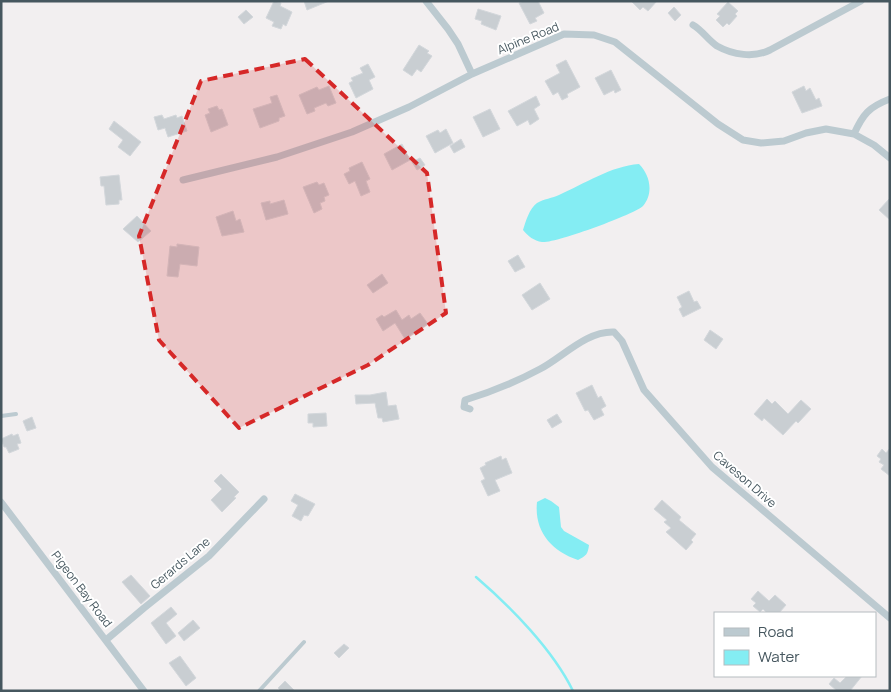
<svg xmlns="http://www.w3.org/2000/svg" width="891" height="692" viewBox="0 0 891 692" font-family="Manrope,sans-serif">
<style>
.water{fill:#84edf3}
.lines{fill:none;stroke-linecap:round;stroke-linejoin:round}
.stream{stroke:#84edf3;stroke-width:2.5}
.building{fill:#c9ced2;stroke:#d3d7db}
.lane{stroke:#bccad0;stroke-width:4}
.street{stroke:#bccad0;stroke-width:7}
.marked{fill:#d62828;fill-opacity:0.2;stroke:#d62828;stroke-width:4;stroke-dasharray:10 6;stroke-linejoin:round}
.labels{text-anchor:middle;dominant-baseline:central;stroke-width:4;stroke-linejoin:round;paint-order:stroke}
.street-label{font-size:12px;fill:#46575f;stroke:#fff}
</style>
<rect width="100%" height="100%" fill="#f2eff0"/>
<path class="water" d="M639,164C650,175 654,193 643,206C635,214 554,244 542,242C534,241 528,236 523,230C526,221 529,209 537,203C543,199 553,198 559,195C584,184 611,166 639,164Z
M545,498L551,501L559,507L561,527L564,531L589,545C588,554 586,556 578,560C551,551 534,531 537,502Z"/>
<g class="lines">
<path class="stream" d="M476,577C511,607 553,650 573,691"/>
</g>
<path class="building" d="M274,1L281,3L280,6L292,12L286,26L283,24L281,29L272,26L274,22L266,18Z
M304,1H329L307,10Z
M524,1H538L544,13L535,18L537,21L530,24L519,3Z
M631,1H657L648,11L643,7L640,10Z
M728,2L738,11L735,14L737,16L729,25L727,23L723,27L716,20L720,16L717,14Z
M674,7L681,15L675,21L668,13Z
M478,9L501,16L496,30L481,24L482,21L475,19Z
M246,10L253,17L244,24L238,17Z
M419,45L429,51L427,53L432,56L421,72L417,69L412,76L403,70Z
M566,60L580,87L567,94L568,97L562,100L558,92L553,95L545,81L560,73L556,65Z
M368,64L375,77L369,80L373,89L356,98L349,83L353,81L351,78L363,73L360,68Z
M611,70L621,90L615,93L614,90L604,95L595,78Z
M329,86L336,103L328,106L326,103L314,108L315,111L307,114L299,95L317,87L319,90Z
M804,86L806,91L810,88L816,100L819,98L822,106L802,113L792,92Z
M277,95L285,116L279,118V121L260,128L253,109L272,103L270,97Z
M536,96L540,105L534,109L539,119L530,125L528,120L517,126L508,111Z
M217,106L219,110L222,109L228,125L211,132L205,115L210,113L208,109Z
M490,109L500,129L483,137L473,117Z
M162,115L164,119L176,115L177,118L182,116L187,131L168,137L165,128L158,130L154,117Z
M114,121L141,142L130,156L118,147L123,140L109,129Z
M446,129L453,143L435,153L426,136L438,130L440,133Z
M461,139L465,147L454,153L450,146Z
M402,144L410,160L392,170L384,154Z
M420,158L425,165L417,170L412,162Z
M362,162L370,179L366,181L370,192L361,196L355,181L349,184L344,174L350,171L349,168Z
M119,175L122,200H119V204L106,205L104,186H101L100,177Z
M317,182L319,185L324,183L329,195L324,197L325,201L320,203L322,209L314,213L303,187Z
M890,198V220L879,210Z
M284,200L288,214L266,220L261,203L270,201V204Z
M233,211L236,221L240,219L244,232L222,236L216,217Z
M137,216L151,231L138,242L123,229Z
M177,244L199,247L197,266L180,264L178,277L167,276L170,246L177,247Z
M518,255L525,267L515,272L508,261Z
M382,274L388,283L373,293L367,285Z
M540,283L550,299L532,310L522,295Z
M689,291L694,302L697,301L701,308L683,317L679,309L682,307L677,297Z
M396,310L402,320L409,315L411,319L420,313L428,324L405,339L395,323L383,331L376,319L382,315L384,317Z
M710,330L723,339L716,349L704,340Z
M592,385L598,398L601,396L606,406L601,409L604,415L594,420L588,410L585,411L576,393Z
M386,392L388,406L396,405L399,419L383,422L382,418H378L375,403L356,404L355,395H370Z
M767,399L772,404L775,401L788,414L801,400L811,409L798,423L796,421L783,435L764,418L762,421L754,414Z
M326,413L327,426L313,427V423H308V414Z
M557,414L562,422L552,428L547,420Z
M32,417L36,428L27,431L23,421Z
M12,434L13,436L18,434L21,443L17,444L19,449L9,453L6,447H4L1,439Z
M890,448V476L881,469L884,465L879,462L881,459L877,456L882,449L886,453Z
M501,456L502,460L506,458L512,473L495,480L500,491L488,496L481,481L485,479L480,468L486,465L485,463Z
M221,474L239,492L234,497L236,498L222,512L211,500L222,489L214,481Z
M295,494L315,504L308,516L304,515L301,521L292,516L298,505L291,501Z
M662,500L681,517L679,520L696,534L691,540L693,542L686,550L666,532L671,528L664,522L667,520L654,509Z
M131,575L150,596L141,604L122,582Z
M758,591L769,601L775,595L786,605L779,613H767L763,609L760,612L753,606L756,603L751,599Z
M171,607L177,614L166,623L176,636L166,644L151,623Z
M193,620L200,628L184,641L178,633Z
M344,644L349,648L339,658L334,653Z
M180,656L196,678L186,686L169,663Z
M847,676H862L850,691H837L829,684L834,678L840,683Z
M285,681L295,691H281L278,688Z"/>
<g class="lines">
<path class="lane" d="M1,416L16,414
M259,691L304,642"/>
<path class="street" d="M426,1L448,29L458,44L472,74
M693,25C702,30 708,40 717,46C733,55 754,58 770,50L861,1
M854,134C863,114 869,107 890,99
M183,180L277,157L352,132L409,107L472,74L564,34L594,35L615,42L718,124L743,140L761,143L784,141L806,133L826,129L854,134L874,145L890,158
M470,409L464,407L465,400C491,392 516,382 540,369C563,357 586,331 614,332L622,341L644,390L712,467L890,618
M1,502L144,691
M106,640L144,608L209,556L264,499"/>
</g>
<path class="marked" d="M305,59L427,173L446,313L368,365L239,428L159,340L139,236L201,81Z"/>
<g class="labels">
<g class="street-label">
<text transform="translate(528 38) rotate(-22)">Alpine Road</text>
<text transform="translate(745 479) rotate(41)">Caveson Drive</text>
<text transform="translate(180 563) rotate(-40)">Gerards Lane</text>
<text transform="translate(82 589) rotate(53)">Pigeon Bay Road</text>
</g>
</g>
<rect width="891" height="692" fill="none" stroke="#46575f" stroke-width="5"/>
<rect x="714" y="612" width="162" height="65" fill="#ffffff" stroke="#b5bcbf"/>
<rect x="724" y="628" width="25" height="8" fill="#bccad0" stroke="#b5bcbf"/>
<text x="758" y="637" font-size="15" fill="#46575f">Road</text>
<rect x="724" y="650" width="25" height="15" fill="#84edf3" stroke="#b5bcbf"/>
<text x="758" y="662" font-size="15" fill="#46575f">Water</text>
</svg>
